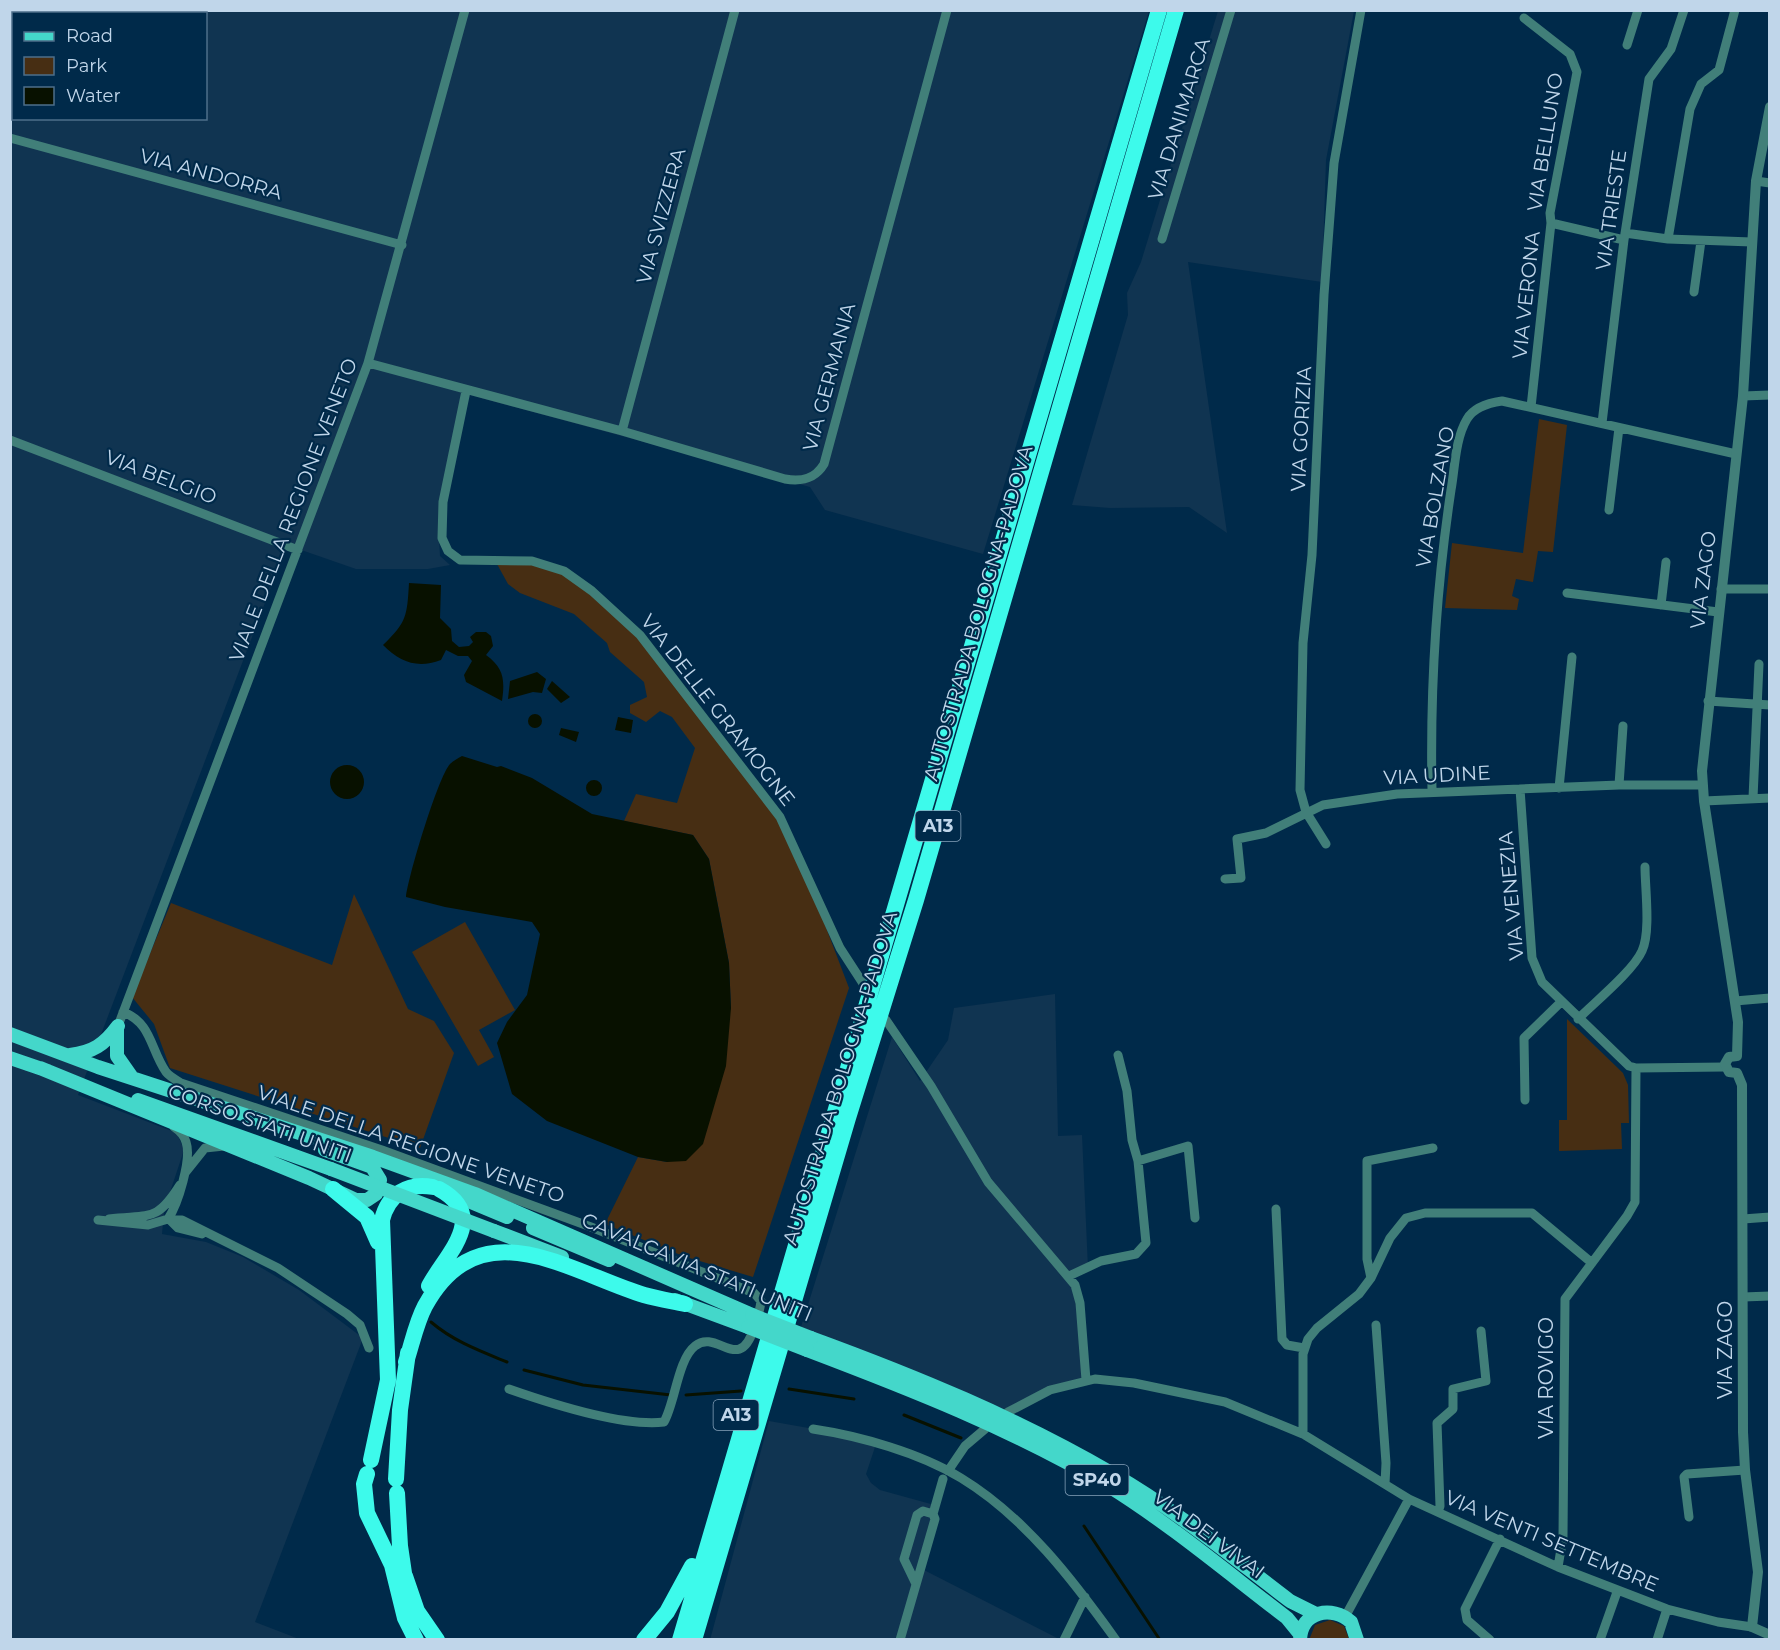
<svg xmlns="http://www.w3.org/2000/svg" width="1780" height="1650" viewBox="0 0 1780 1650" font-family="Montserrat,sans-serif">
<style>
.built{fill:#103451;fill-rule:evenodd}
.green{fill:#472e13}
.water{fill:#081100}
.lines{fill:none;stroke-linecap:round;stroke-linejoin:round}
.stream{stroke:#081100;stroke-width:3}
.minor{stroke:#417f79;stroke-width:9}
.tertiary{stroke:#417f79;stroke-width:10}
.primary{stroke:#44d7ca;stroke-width:14}
.motorway{stroke:#3dfaeb;stroke-width:16}
.primary-bridge{stroke:#44d7ca;stroke-width:14}
.labels{text-anchor:middle;dominant-baseline:central;stroke-width:4.5;stroke-linejoin:round;paint-order:stroke}
.shield{fill:#002a4a;stroke:#86a2ba;stroke-width:1.5}
.shield-label{font-size:18px;font-weight:bold;fill:#c0d6ea}
.street-label{font-size:20px;fill:#c0d6ea;stroke:#002a4a}
</style>
<rect width="100%" height="100%" fill="#002a4a"/>
<path class="built" d="M11,11H1149L983,554L825,510L810,487L466,394L439,539L440,556L450,565L428,569H356L287,545L78,1095L177,1133L184,1150L169,1195L165,1201L162,1234L206,1242L243,1257L299,1290L363,1338L255,1622L299,1639L11,1640ZM14,14H206V118H14Z
M1218,11H1354L1326,160L1322,282L1188,262L1227,533L1189,507L1110,508L1072,505L1128,315L1127,293L1141,262Z
M1055,994L1058,1136L1082,1135L1088,1268L1069,1276L1074,1285L1086,1380L1008,1412L947,1384L801,1327L892,1037L920,1081L948,1040L954,1008Z
M769,1421L842,1434L876,1444L866,1474L871,1483L880,1490L938,1506L920,1568L1059,1639L710,1640Z"/>
<path class="green" d="M1539,419L1567,425L1553,552L1538,551L1533,582L1516,579L1512,596L1519,599L1517,610L1445,608L1452,543L1523,553Z
M497,564L532,565L562,573L595,589L639,636L779,818L801,862L849,988L753,1277L683,1256L605,1224L638,1157L667,1162L731,1008L729,963L709,859L693,835L624,821L636,794L677,803L695,748L672,717L660,711L646,722L630,713V705L647,697L644,682L610,652L607,643L574,614L520,593L508,584Z
M354,894L408,1009L434,1021L454,1053L420,1148L170,1068L154,1024L132,997L171,903L332,965Z
M465,922L515,1010L479,1030L494,1057L478,1066L412,952Z
M1567,1019L1623,1073L1628,1085L1629,1123H1621L1622,1149L1559,1151V1120H1567Z
M1330,1620L1344,1626L1349,1639L1309,1640L1315,1625Z"/>
<path class="water" d="M409,583L441,585L440,618L451,629L452,641L459,647L469,646L473,642L470,637L476,632H486L491,636L493,646L486,655C504,668 505,680 502,701L466,682L464,675L472,661L468,656H458L446,650L441,660C417,669 400,662 383,645C407,622 407,616 409,583Z
M537,672L546,679L542,693L533,692L508,699L510,681Z
M552,681L570,697L561,703L547,689Z
M528 721a7 7 0 1 1 14 0a7 7 0 1 1-14 0Z
M618,717L633,720L631,733L615,730Z
M561,728L579,732L576,742L559,735Z
M462,756L497,767L501,766L532,778L592,814L693,835L709,859L729,963L731,1008L726,1066L703,1144L686,1161L667,1162L638,1157L547,1121L512,1094L497,1043L507,1022L527,995L540,934L532,922L445,907L406,897C408,877 438,777 450,764C453,761 458,758 462,756Z
M330 782a17 17 0 1 1 34 0a17 17 0 1 1-34 0Z
M586 788a8 8 0 1 1 16 0a8 8 0 1 1-16 0Z"/>
<g class="lines">
<path class="stream" d="M431,1322C453,1341 480,1351 507,1362
M524,1370L583,1385L671,1395
M789,1389L854,1399
M686,1395L741,1391
M904,1415L961,1438
M1084,1526L1160,1640"/>
<path class="minor" d="M1524,18L1570,54L1577,72L1550,213L1551,223
M1627,45L1638,10
M10,138L402,245
M1756,181L1770,183
M1625,233L1668,239L1752,242
M1162,239L1231,10
M1668,239L1690,109L1701,84L1719,70L1735,10
M1694,292L1701,241
M368,363L622,431L785,479C802,482 815,479 824,464L947,10
M466,391L443,502L442,538L448,551L460,560L532,561L564,571L592,591L640,635L780,817L840,948L864,985
M1743,396L1770,395
M1531,407L1551,223L1624,240
M1602,423L1624,240L1649,79L1671,49L1684,10
M622,431L735,10
M10,440L298,550
M1609,510L1619,428
M1721,589H1770
M1567,593L1718,612
M1661,605L1666,562
M1708,701L1770,705
M1619,785L1623,726
M1559,788L1572,657
M1520,789L1532,958L1542,982L1629,1066L1636,1068L1725,1067
M1432,790C1430,690 1436,590 1451,490C1455,468 1455,439 1467,419C1474,407 1488,403 1502,401L1736,454
M1753,798L1759,664
M1704,801L1770,798
M1326,844L1306,812L1300,790L1303,643L1312,555L1324,295L1334,163L1361,10
M1225,879L1241,878L1237,839L1266,833L1323,805L1397,794L1619,785H1702
M1735,1001L1770,998
M123,1012C152,1023 150,1049 166,1072C169,1076 176,1080 181,1083L382,1150L591,1227L754,1293L761,1301C760,1311 757,1319 754,1328C739,1375 717,1328 695,1346C678,1359 675,1403 664,1422C622,1427 549,1403 509,1389
M1578,1019C1595,1002 1633,971 1642,951C1651,932 1645,888 1645,867
M886,1020L931,1086L988,1182L1075,1285L1080,1303L1086,1380
M118,1026L368,363L465,10
M1525,1100L1524,1038L1561,1002
M1138,1161L1188,1146L1195,1218
M185,1173L205,1148L224,1146
M1276,1209L1282,1339L1287,1345L1304,1348
M109,1219C150,1214 156,1223 180,1185
M168,1219L182,1220L278,1268L347,1314L360,1325L369,1348
M169,1219L178,1228L202,1234
M1743,1219L1770,1217
M98,1220L148,1225L168,1219C178,1204 192,1159 186,1142C184,1135 180,1131 174,1127
M1069,1276L1101,1261L1136,1254L1146,1243L1138,1161L1132,1140L1127,1091L1118,1055
M1371,1278L1367,1259V1161L1433,1148
M1743,1297L1770,1296
M1376,1325L1386,1463L1385,1484
M1008,1412L1050,1390L1095,1379L1134,1383L1225,1402L1303,1434L1409,1499L1558,1567L1667,1609L1718,1622L1752,1627
M813,1429C860,1436 920,1453 961,1478C1025,1517 1073,1580 1116,1640
M1303,1434V1354L1308,1339L1317,1328L1359,1294L1371,1278L1390,1238L1406,1218L1425,1213H1532L1592,1263
M948,1471L965,1446L985,1429
M1438,1512L1440,1506L1437,1423L1453,1409V1389L1486,1381L1481,1331
M933,1514L943,1479
M1689,1517L1684,1477L1687,1474L1745,1470
M1558,1567L1563,1537L1565,1299L1627,1216L1635,1202L1636,1068
M1345,1617L1409,1499
M900,1640L935,1519L933,1514L923,1511L917,1515L904,1559L916,1584
M1064,1640L1085,1597
M1490,1640L1467,1620L1465,1609L1500,1539
M1600,1640L1617,1592
M1657,1640L1667,1609"/>
<path class="tertiary" d="M1737,1056L1738,1022L1704,801L1702,771L1743,396L1756,181L1770,107
M1737,1056L1729,1057L1725,1064L1729,1072L1737,1073
M1737,1073L1742,1085L1743,1432L1745,1470L1758,1572L1752,1627
M1752,1627L1770,1635"/>
<path class="primary" d="M117,1028V1056L131,1076
M10,1034L98,1067L373,1157L475,1194L752,1315
M70,1055C93,1052 104,1045 118,1026
M10,1058L48,1071
M40,1068L309,1178L356,1200H367L376,1194L380,1180L372,1167L325,1150
M138,1100L331,1169
M447,1192L507,1217
M533,1228L609,1260
M494,1231L562,1257
M675,1300L748,1327
M811,1338C915,1376 1017,1418 1113,1474C1176,1510 1232,1557 1290,1601L1316,1614
M807,1350C910,1389 1012,1429 1107,1485C1170,1524 1228,1573 1287,1618L1300,1634
M1300,1640C1301,1611 1332,1605 1351,1622L1357,1640"/>
<path class="motorway" d="M333,1189L367,1217L378,1242
M429,1286C446,1254 490,1217 439,1189
M406,1362C412,1344 416,1323 425,1306C480,1206 569,1272 644,1295C658,1299 671,1301 685,1304
M371,1460L388,1380L382,1220C388,1195 407,1182 433,1187
M367,1474L364,1484L367,1513L392,1565L405,1618L416,1640
M396,1479L400,1410L408,1353
M397,1493L400,1546L405,1580
M405,1576L417,1611L437,1640
M644,1640L667,1612L692,1566
M680,1640L1159,10
M694,1640L848,1118L916,900L1176,10"/>
<path class="primary-bridge" d="M331,1169L494,1231
M752,1315L811,1338
M748,1327L807,1350"/>
</g>
<g class="labels">
<g class="shield">
<rect x="915.5" y="811" width="45" height="30" rx="4.5"/>
<rect x="713.5" y="1400" width="45" height="30" rx="4.5"/>
<rect x="1065.5" y="1465" width="63" height="30" rx="4.5"/>
</g>
<g class="shield-label">
<text x="938" y="826">A13</text>
<text x="736" y="1415">A13</text>
<text x="1097" y="1480">SP40</text>
</g>
<g class="street-label">
<text transform="translate(1179 119) rotate(-73)">VIA DANIMARCA</text>
<text transform="translate(1545 142) rotate(-81)">VIA BELLUNO</text>
<text transform="translate(211 174) rotate(15)">VIA ANDORRA</text>
<text transform="translate(1611 210) rotate(-82)">VIA TRIESTE</text>
<text transform="translate(661 216) rotate(-75)">VIA SVIZZERA</text>
<text transform="translate(1526 295) rotate(-84)">VIA VERONA</text>
<text transform="translate(829 377) rotate(-75)">VIA GERMANIA</text>
<text transform="translate(1301 429) rotate(-87)">VIA GORIZIA</text>
<text transform="translate(161 477) rotate(21)">VIA BELGIO</text>
<text transform="translate(1435 497) rotate(-80)">VIA BOLZANO</text>
<text transform="translate(293 510) rotate(-69)">VIALE DELLA REGIONE VENETO</text>
<text transform="translate(1703 580) rotate(-83)">VIA ZAGO</text>
<text transform="translate(978 613) rotate(-74)">AUTOSTRADA BOLOGNA-PADOVA</text>
<text transform="translate(718 710) rotate(52)">VIA DELLE GRAMOGNE</text>
<text transform="translate(1437 775) rotate(-3)">VIA UDINE</text>
<text transform="translate(1511 896) rotate(-95)">VIA VENEZIA</text>
<text transform="translate(840 1078) rotate(-73)">AUTOSTRADA BOLOGNA-PADOVA</text>
<text transform="translate(260 1123) rotate(20)">CORSO STATI UNITI</text>
<text transform="translate(411 1144) rotate(19)">VIALE DELLA REGIONE VENETO</text>
<text transform="translate(697 1267) rotate(23)">CAVALCAVIA STATI UNITI</text>
<text transform="translate(1725 1350) rotate(-90)">VIA ZAGO</text>
<text transform="translate(1546 1378) rotate(-90)">VIA ROVIGO</text>
<text transform="translate(1209 1534) rotate(37)">VIA DEI VIVAI</text>
<text transform="translate(1552 1541) rotate(23)">VIA VENTI SETTEMBRE</text>
</g>
</g>
<rect width="1780" height="1650" fill="none" stroke="#c0d6ea" stroke-width="24"/>
<rect x="12" y="12" width="195" height="108" fill="#002a4a" stroke="#4d6f8a" stroke-width="1.5"/>
<rect x="24" y="32" width="30" height="9" fill="#44d7ca" stroke="#4d6f8a" stroke-width="1.5"/>
<text x="66" y="42" font-size="18" fill="#c0d6ea">Road</text>
<rect x="24" y="57" width="30" height="18" fill="#472e13" stroke="#4d6f8a" stroke-width="1.5"/>
<text x="66" y="72" font-size="18" fill="#c0d6ea">Park</text>
<rect x="24" y="87" width="30" height="18" fill="#081100" stroke="#4d6f8a" stroke-width="1.5"/>
<text x="66" y="102" font-size="18" fill="#c0d6ea">Water</text>
</svg>
